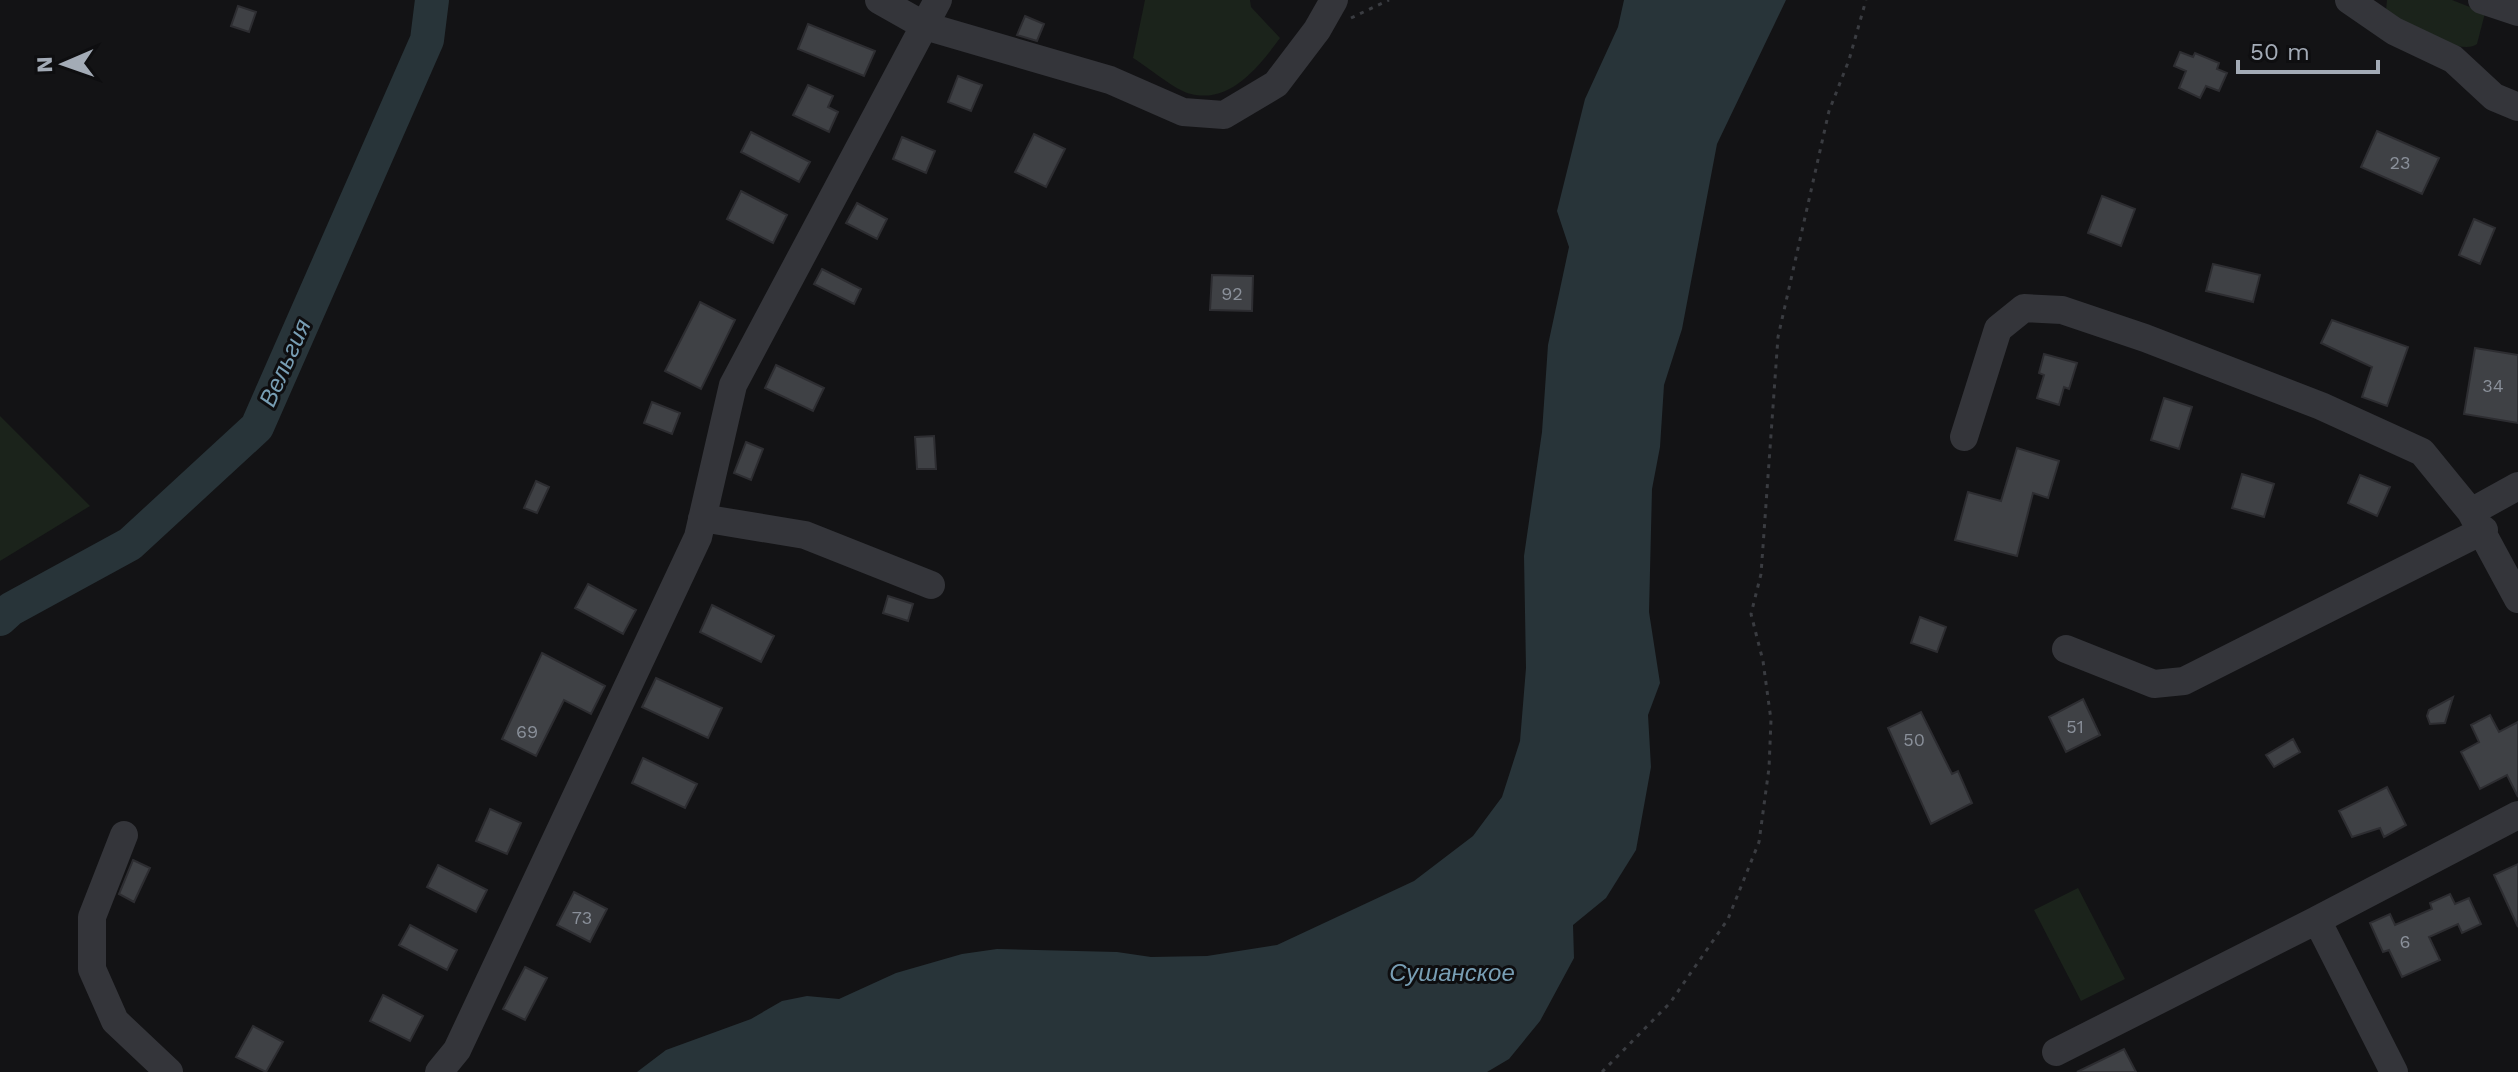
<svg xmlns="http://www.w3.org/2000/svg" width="2518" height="1072" viewBox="0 0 2518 1072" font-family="'Work Sans',sans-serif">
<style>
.green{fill:#1b231b}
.water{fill:#283439}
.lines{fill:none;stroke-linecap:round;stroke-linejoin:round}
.river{stroke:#283439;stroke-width:34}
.building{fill:#3f4145;stroke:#2d2d31;stroke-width:2}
.path{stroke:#3a3c41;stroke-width:3;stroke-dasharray:4 6;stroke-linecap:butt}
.minor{stroke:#34353a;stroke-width:28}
.labels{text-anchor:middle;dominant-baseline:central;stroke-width:6;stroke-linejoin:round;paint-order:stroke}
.number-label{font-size:18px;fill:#8a909a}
.water-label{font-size:24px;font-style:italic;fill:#789eb4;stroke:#0e0e10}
</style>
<rect width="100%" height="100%" fill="#131315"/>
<path class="green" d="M1145,0H1250L1251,7L1280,38C1260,65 1231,104 1191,94C1176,91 1148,67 1133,58Z
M2387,0H2452L2485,13L2477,44C2461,57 2399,24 2386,10Z
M0,416L90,506L0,561Z
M2078,888L2125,979L2081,1001L2034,910Z"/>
<path class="water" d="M1624,0H1786L1717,144L1682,329L1664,385L1660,447L1652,489L1649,612L1660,683L1648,715L1651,767L1636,850L1606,898L1573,925L1574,958L1540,1021L1509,1059L1487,1072H637L666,1050L751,1019L782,1001L807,996L839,999L896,973L962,954L997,949L1117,952L1151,957L1207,956L1277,945L1414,881L1473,836L1502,797L1520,741L1526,668L1524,556L1542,432L1548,345L1569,247L1557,211L1585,99L1618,27Z"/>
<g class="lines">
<path class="river" d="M0,619L11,609L130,544L257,427L427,40L432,0"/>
</g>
<path class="building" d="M238,6L256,12L249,32L231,26Z
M1025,16L1044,24L1037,41L1017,35Z
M808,24L875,51L864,76L798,49Z
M2180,52L2193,57L2195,53L2219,63L2217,69L2227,73L2219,91L2206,86L2200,98L2179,88L2186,71L2174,66Z
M958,76L982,85L971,111L948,102Z
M808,85L833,96L828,107L838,112L829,132L793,115Z
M2377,131L2439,158L2422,194L2361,167Z
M751,132L810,162L799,182L741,152Z
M1034,134L1065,149L1046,187L1015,172Z
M902,137L935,151L926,173L893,159Z
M741,191L787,215L773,243L727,219Z
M2102,196L2135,209L2121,246L2088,233Z
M857,203L887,219L877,239L846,223Z
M2474,219L2495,228L2480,264L2459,255Z
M2213,264L2260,275L2253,302L2206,291Z
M822,269L861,289L854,304L814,284Z
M1212,275L1253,276L1252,311L1210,310Z
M700,302L735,320L701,389L665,371Z
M2332,320L2408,347L2387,406L2362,397L2372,367L2321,343Z
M2475,348L2518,355V423L2464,414Z
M2044,354L2077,363L2069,389L2064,387L2059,405L2037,398L2044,375L2039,373Z
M776,365L824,388L813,411L765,388Z
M2164,398L2192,407L2179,449L2151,440Z
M652,402L680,413L672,434L644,423Z
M934,436L936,469H917L915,437Z
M746,442L763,449L751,480L734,473Z
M2017,448L2059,461L2048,498L2033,493L2017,556L1955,540L1968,492L2001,501Z
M2242,474L2274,484L2264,517L2232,508Z
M2360,475L2390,487L2377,516L2348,503Z
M536,481L549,487L537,513L524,508Z
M588,584L636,610L623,634L575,608Z
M888,596L913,604L908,621L883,613Z
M712,605L774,636L761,662L700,632Z
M1920,617L1946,627L1937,652L1911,643Z
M542,653L605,686L591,714L564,700L536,756L502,739Z
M656,678L722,708L708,738L642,707Z
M2453,697L2445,723L2430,724L2427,716L2429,710Z
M2083,699L2100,735L2066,752L2049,717Z
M1921,712L1952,774L1958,771L1972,803L1931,824L1888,728Z
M2490,715L2499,732L2518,722V797L2507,775L2480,789L2461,752L2479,742L2471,725Z
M2293,739L2300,752L2274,767L2266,755Z
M643,758L697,784L685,808L632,783Z
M2387,787L2406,825L2384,837L2380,828L2352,837L2339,811Z
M490,809L521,823L507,854L476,841Z
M133,860L150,868L134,902L119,894Z
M2518,864V927L2494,875Z
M438,865L487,890L476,912L427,887Z
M574,892L607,909L590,942L557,925Z
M2450,894L2455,904L2469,898L2481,924L2462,933L2458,924L2429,937L2440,960L2402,977L2389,950L2383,952L2370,923L2390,914L2395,925L2432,909L2430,903Z
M410,925L457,950L447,970L399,945Z
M525,967L547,978L525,1020L503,1009Z
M383,995L423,1016L410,1041L370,1021Z
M253,1026L283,1042L266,1072L236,1057Z
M2124,1049L2136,1072H2077Z"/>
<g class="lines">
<path class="path" d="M1351,18L1389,0
M1602,1072L1670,1003L1728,919L1759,842L1769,768L1771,720L1763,661L1751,614L1761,574L1778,337L1829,111L1849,60L1866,0"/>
<path class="minor" d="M879,0L925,26L1110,80L1183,112L1224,115L1276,84L1317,30L1334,0
M2349,0L2394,31L2453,59L2494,97L2518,107
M2482,0L2518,12
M1964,437L1998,329L2024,308L2062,310L2145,338L2321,406L2422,452L2471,512L2518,599
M2471,512L2518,486
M702,518L805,535L931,585
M2066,649L2154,684L2184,681L2484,530
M124,835L92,917V969L115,1021L169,1072
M2317,920L2518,815
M2056,1052L2317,920L2394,1072
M439,1072L457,1050L698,537L733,385L938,0"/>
</g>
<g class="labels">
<g class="number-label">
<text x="2400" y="162">23</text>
<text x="1232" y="293">92</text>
<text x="2493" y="385">34</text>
<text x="2075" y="726">51</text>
<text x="527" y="731">69</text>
<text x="1914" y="739">50</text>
<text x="582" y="917">73</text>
<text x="2405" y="941">6</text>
</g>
<g class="water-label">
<text transform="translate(285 363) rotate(-66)">Вельгия</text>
<text x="1452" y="973">Сушанское</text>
</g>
</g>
<g transform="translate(64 64) rotate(268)" stroke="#0e0e10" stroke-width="6" paint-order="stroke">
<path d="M0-6L14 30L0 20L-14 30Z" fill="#a3abb6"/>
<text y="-12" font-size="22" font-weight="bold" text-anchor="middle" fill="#a3abb6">N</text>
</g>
<path d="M2238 60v12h140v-12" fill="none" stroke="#a3abb6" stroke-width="4"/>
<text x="2250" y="60" font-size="24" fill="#a3abb6" stroke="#0e0e10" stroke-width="6" paint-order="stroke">50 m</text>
</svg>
